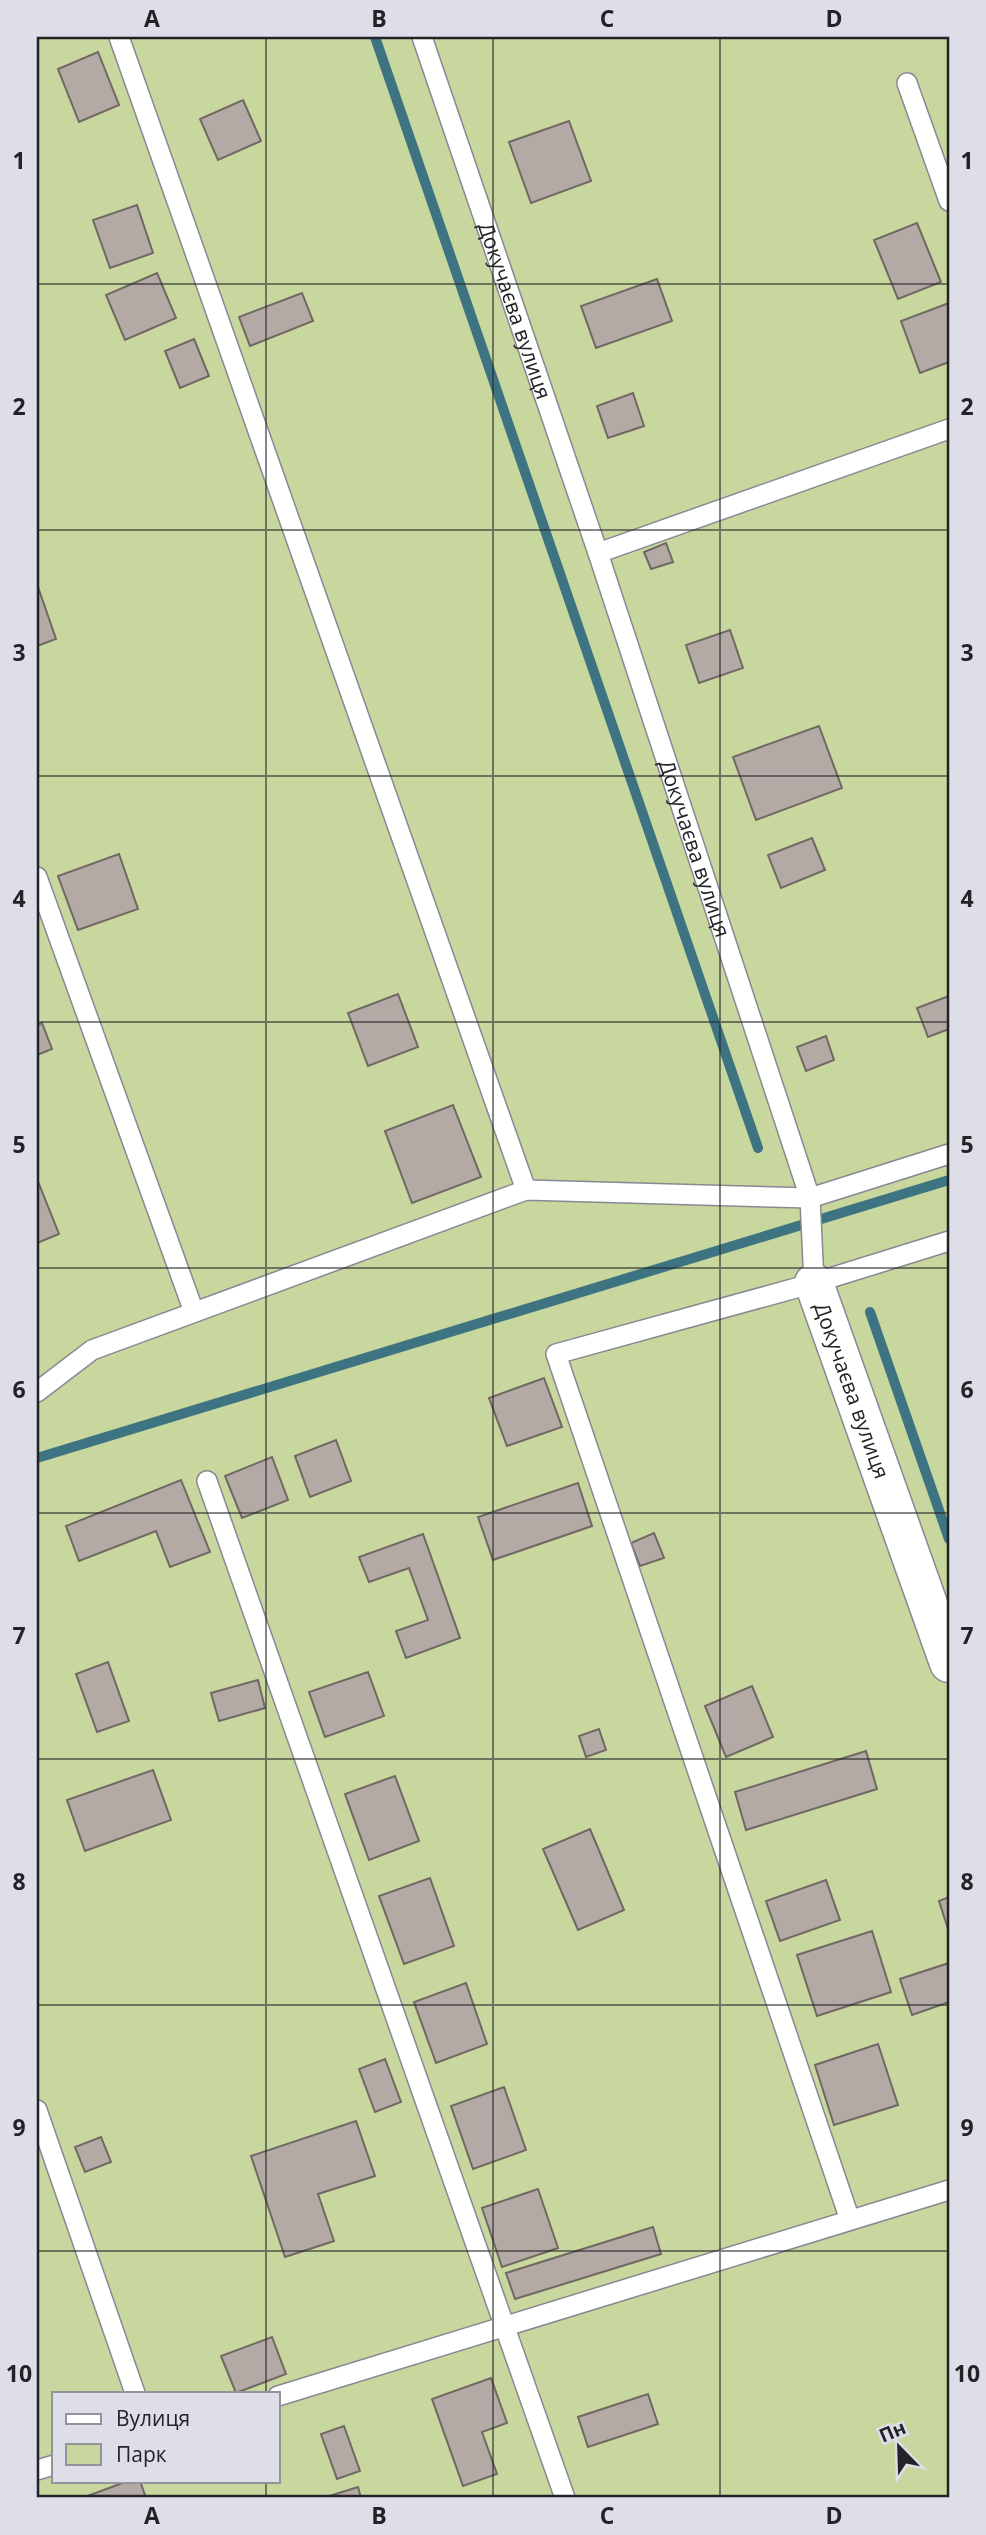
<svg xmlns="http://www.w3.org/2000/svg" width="986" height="2535" viewBox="0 0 986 2535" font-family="'Open Sans',sans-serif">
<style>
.green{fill:#c8d79e;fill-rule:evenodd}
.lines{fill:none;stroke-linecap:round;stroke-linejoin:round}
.stream{stroke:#3e7481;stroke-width:10}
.building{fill:#b4aaa5;stroke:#716763;stroke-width:2}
.lane-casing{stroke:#888892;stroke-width:22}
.street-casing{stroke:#888892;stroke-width:41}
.lane{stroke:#fff;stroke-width:19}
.street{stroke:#fff;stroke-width:38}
.grid{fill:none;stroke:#232327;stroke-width:2;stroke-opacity:0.55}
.labels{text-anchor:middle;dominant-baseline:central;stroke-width:5;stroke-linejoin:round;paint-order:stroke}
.street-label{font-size:21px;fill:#232327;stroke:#dddee8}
.neatline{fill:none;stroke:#232327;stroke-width:2.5}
.grid-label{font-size:23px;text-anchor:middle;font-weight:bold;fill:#232327}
</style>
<rect width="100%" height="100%" fill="#dddee8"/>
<path class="green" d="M37,37H949V2498H37ZM54,2393H278V2481H54Z"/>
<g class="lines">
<path class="stream" d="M375,37L758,1148
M870,1312L949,1539
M37,1458L949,1180"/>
</g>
<path class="building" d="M98,52L119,105L79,122L58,69Z
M243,100L261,141L218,160L200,119Z
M569,121L591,181L531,203L509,142Z
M137,205L153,253L110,268L93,220Z
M917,223L941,282L898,299L874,240Z
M157,273L176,318L125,340L106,295Z
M657,279L672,321L596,348L581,306Z
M302,293L313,321L250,346L239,317Z
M949,303V362L920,373L901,321Z
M194,339L209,376L180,388L165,351Z
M633,393L644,426L608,438L597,406Z
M666,543L673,562L651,569L644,552Z
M37,584L56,639L37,646Z
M730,630L743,668L699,683L686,645Z
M819,726L842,788L756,820L733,757Z
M812,838L825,870L781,888L768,855Z
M119,854L138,909L78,930L58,876Z
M398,994L418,1047L368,1066L348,1013Z
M949,996V1029L928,1037L917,1008Z
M42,1023L52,1049L37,1055V1025Z
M826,1036L834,1060L806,1071L797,1047Z
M453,1105L481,1177L412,1203L385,1131Z
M37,1179L59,1234L37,1243Z
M544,1378L562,1427L507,1446L489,1398Z
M336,1440L351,1481L310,1497L295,1456Z
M272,1457L288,1500L242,1518L225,1476Z
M181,1480L210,1552L170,1567L156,1531L79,1561L66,1526Z
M578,1483L592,1526L493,1560L478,1517Z
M654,1533L664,1558L640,1566L631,1543Z
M423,1534L460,1638L406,1658L396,1631L428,1620L409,1568L369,1582L359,1557Z
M108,1662L129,1721L97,1732L76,1674Z
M368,1672L384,1716L325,1737L309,1692Z
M258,1680L265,1708L219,1721L211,1693Z
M752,1686L773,1737L726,1757L705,1706Z
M599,1729L606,1750L586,1757L579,1736Z
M866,1751L877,1789L746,1830L735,1792Z
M153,1770L171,1820L85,1851L67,1800Z
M395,1776L419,1841L369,1860L345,1794Z
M590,1829L624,1910L578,1930L543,1849Z
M430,1878L454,1946L404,1964L379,1896Z
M826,1880L840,1920L780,1941L766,1901Z
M949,1897V1932L939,1901Z
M872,1931L891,1992L817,2016L797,1955Z
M949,1963V2002L912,2015L900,1979Z
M466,1983L487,2044L436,2063L414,2002Z
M878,2044L898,2105L834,2125L815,2065Z
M385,2059L401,2102L375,2112L359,2069Z
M504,2087L526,2150L473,2169L451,2106Z
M356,2121L375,2176L318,2194L334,2241L285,2257L251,2156Z
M101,2137L111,2162L85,2172L75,2147Z
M538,2189L558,2248L502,2267L482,2208Z
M653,2227L661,2254L515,2299L506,2273Z
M272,2337L286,2374L236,2393L221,2356Z
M491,2378L507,2423L482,2432L497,2474L463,2486L432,2399Z
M648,2394L658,2424L588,2447L578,2417Z
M344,2426L360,2471L337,2479L321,2434Z
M128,2481H140L146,2498H82Z
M358,2487L361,2498H323Z"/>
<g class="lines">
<defs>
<g id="lane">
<path d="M119,37L526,1190"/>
<path id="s1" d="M422,37L598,553L810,1198L814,1283"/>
<path d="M907,83L949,201"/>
<path d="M598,553L949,429"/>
<path d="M37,877L194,1312"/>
<path d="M37,1392L92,1350L526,1190L810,1198L949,1154"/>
<path d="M207,1481L565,2498"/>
<path d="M37,2110L135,2393"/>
<path d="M850,2220L556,1354L814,1283L949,1241"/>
<path d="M278,2396L949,2190"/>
<path d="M37,2470L54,2465"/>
</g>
<g id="street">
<path id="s2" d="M814,1283L949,1663"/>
</g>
</defs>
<use href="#lane" class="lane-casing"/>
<use href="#street" class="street-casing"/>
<use href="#lane" class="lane"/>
<use href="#street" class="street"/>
</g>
<path class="grid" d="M266,37V2393M493,37V2498M720,37V2498M37,284H949M37,530H949M37,776H949M37,1022H949M37,1268H949M37,1513H949M37,1759H949M37,2005H949M37,2251H949M266,2481V2498"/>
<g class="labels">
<g class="street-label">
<text stroke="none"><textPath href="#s1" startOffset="289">Докучаєва вулиця</textPath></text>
<text stroke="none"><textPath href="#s1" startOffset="856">Докучаєва вулиця</textPath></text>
<text stroke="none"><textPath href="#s2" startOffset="114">Докучаєва вулиця</textPath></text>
</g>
</g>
<rect width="986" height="2535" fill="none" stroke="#dddee8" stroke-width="77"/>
<rect x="52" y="2392" width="228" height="91" fill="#dddee8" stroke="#93939b" stroke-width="2"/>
<rect x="66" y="2414" width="35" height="10" fill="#ffffff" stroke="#93939b" stroke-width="2"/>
<text x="116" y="2426" font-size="21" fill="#232327">Вулиця</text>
<rect x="66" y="2444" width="35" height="21" fill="#c8d79e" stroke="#93939b" stroke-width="2"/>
<text x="116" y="2462" font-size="21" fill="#232327">Парк</text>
<g transform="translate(899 2447) rotate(337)" stroke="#dddee8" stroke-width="5" paint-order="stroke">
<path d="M0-5L12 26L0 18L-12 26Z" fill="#232327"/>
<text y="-10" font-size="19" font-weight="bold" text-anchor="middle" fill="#232327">Пн</text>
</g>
<rect x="38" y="38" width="910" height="2458" class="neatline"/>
<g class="grid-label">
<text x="152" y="27">A</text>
<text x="379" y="27">B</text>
<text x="607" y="27">C</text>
<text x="834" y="27">D</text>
<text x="19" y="169">1</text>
<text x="967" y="169">1</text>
<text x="19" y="415">2</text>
<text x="967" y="415">2</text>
<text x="19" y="661">3</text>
<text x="967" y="661">3</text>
<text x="19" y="907">4</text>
<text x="967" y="907">4</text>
<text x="19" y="1153">5</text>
<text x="967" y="1153">5</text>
<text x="19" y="1398">6</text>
<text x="967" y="1398">6</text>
<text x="19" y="1644">7</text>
<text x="967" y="1644">7</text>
<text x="19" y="1890">8</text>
<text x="967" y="1890">8</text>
<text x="19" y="2136">9</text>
<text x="967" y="2136">9</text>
<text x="19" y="2382">10</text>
<text x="967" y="2382">10</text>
<text x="152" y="2524">A</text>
<text x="379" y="2524">B</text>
<text x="607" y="2524">C</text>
<text x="834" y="2524">D</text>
</g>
</svg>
